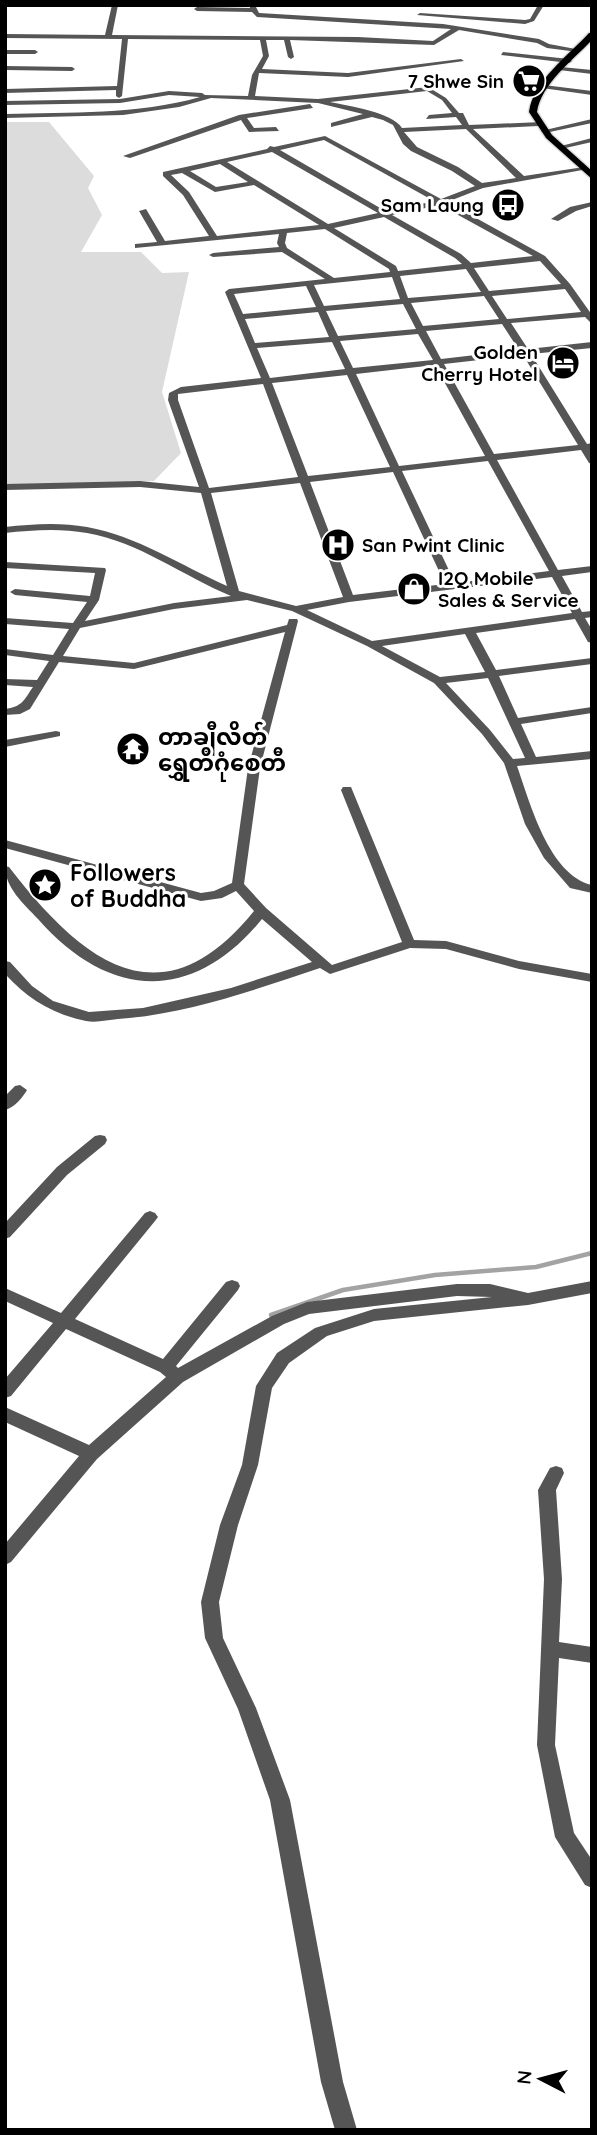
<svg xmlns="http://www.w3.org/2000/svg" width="597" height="2135" viewBox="0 0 597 2135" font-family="Quicksand,'Noto Sans Myanmar',sans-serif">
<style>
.green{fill:#dcdcdc}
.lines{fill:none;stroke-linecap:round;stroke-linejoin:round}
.stream{stroke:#a3a3a3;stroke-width:4.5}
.primary-casing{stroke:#dbdbdb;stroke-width:3}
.street{fill:#555;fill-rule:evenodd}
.primary{fill:#000;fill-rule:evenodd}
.labels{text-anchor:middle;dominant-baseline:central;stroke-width:6;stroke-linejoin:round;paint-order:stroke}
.far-poi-label{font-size:19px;font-weight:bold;fill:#000;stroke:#fff;text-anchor:end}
.poi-label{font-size:23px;font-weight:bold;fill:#000;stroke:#fff;text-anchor:start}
</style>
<rect width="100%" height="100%" fill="#fff"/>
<path class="green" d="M5,122H49L94,176L88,188L102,215L81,252H141L162,273L189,272L162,392L181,453L154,481L5,486Z"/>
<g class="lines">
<path class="stream" d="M271,1315L343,1290L435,1275L536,1267L592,1253"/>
<defs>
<path id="primary" d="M589,33H592V40C573,60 541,84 537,112L552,135L592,171V179L546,138L529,112C533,81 569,55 589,33Z"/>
</defs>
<use href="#primary" class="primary-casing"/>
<path class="street" d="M112,5H118L112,35L358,37L433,41L451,29L257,17L252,12L197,11L194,9L197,7L250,8L249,5H255L259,13L443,24L539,39L549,44L581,50L578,52L547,48L537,43L459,30L434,45L290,40L294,57L291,59L288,57L284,40H266L269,56L262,69L348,73L461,59L464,61L348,77L259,73L255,96L318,99L428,87L446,98L459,113H463L469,125L541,122L538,126L473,129L524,176L584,167L588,169L483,188L447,202L545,256L570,284L592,315V324L585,317L511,323L528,349L592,342V348L531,354L587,444L592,443V449H590L592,464L589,463L581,450L497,460L558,570L592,566V572L562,576L582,612L592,611V617L585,618L592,630V643L588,642L575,619L476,633L496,670L592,658V664L499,676L518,718L592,707V713L521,724L536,757L592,751V759L517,766C530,803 549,875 592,885V893L570,888L544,858L525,824L504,763L482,734L434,683L367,646L292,611L247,600L174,609L80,628L63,656L134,663L287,625L289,619H297L298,621L260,768L244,884L266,908L332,965L402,942L341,790L343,787H351L414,940L446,941L519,961L592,974V982L519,969L446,949L410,948L330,974L320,968C254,990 187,1014 118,1019C108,1020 96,1023 86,1021C52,1014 28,999 5,974V961L10,962L32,986L53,1001L89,1012L143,1008L231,988L312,962L262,919C193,1004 109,1000 38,919C24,904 5,888 5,866L9,867C81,960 160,1027 254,911L236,891L222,898L201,901L5,848V840L201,893L214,891L232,883L248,768L285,632L134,669L59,662L30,709L20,714L5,715V709C22,707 24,700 33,687L5,685V679L37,680L49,661L5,655V649L53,655L69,629L5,624V618L73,623L87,602L15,595L10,592L15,589L90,596L95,573L5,568V562L105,568L106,570L99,600L85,621L174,603L231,596C183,576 139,542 87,533C60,528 32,530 5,533V527C32,524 60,522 87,527C137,536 180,565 227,586L201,493L140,487L5,490V484L140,481L199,487L168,400L169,393L181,387L261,378L225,292L229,289L325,279L282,252L213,257L209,255L213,253L279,247L277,243L279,234L135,248V244L157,242L139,211L146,209L165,241L209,236L183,195L163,176V172L267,149L270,146L274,147L325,136L441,199L475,186L452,171L411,151L403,144L393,125L383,120L372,117L331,127V123L363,114L318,103L211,98L179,107L123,115L5,118V114C70,112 137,115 200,97L169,95L120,103L5,105V101L120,99L169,91L202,93L205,95L248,96L252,75L263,56L260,40L128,39L122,96L119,98L116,96V90L5,93V89L117,86L122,39L5,38V34L105,35ZM427,91L442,100L452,113L429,115L426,119L456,117L462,125L402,128C392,112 348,106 330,102ZM466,129L516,178L482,183L458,167L417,147L404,132ZM324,140L434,201L387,212L280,150ZM272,152L378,213L328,224L227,162ZM220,164L248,182L216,187L190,171ZM182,173L215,192L254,185L319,225L217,236L189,192L171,175ZM440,205L533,256L471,263L461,254L392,215ZM384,217L455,258L462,264L398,271L396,266L334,228ZM325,229L389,269L390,272L334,278L287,248L285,243L287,233ZM540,261L561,284L489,291L474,268ZM466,269L481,292L408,298L400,276ZM392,277L400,299L324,306L314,285ZM306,286L316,307L243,314L234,294ZM565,289L581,312L507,319L492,296ZM484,296L499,319L423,326L411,303ZM403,304L416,329L338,336L326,311ZM318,312L329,337L255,343L245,319ZM502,324L519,350L441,359L426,331ZM418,334L433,360L353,368L340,341ZM332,342L345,369L270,378L257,348ZM523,355L578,445L494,454L444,364ZM435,365L485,456L399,466L356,374ZM347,375L390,467L308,476L272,383ZM263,384L298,477L209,488L178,400V394ZM488,461L549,571L455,583L402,471ZM393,472L445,584L353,595L310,482ZM300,483L343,597L296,606L239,591L211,493ZM552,577L572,613L372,641L307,610L349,602ZM465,634L485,672L440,677L382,646ZM488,678L525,758L513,759L490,730L446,683Z
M538,5H544L534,21L525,24L417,15L420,13L525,20L530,19Z
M5,50H35L38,52L35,54H5Z
M503,52L569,59L572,61L569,63L501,55Z
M5,66L72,67L75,69L72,71L5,70Z
M561,67L592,70V74L559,70Z
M544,85L592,91V95L542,88Z
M310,104L313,108L247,118L254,128L276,127L279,131L249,132L241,120L130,158L123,156L239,115Z
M592,119V123L545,133L541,131Z
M592,138V142L561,149L557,147Z
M592,202V206L576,211L558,221L551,219L570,207Z
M56,731L60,732V736L5,747V740Z
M20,1085L27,1090C23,1097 14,1108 5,1110V1096L15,1086Z
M100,1135L105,1136L107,1140L105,1144L67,1175L10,1237L5,1239V1223L57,1167L95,1136Z
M150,1211L155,1213L158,1217L155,1221L75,1319L163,1359L226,1282L232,1280L238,1282L240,1286L238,1290L176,1366L178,1368L272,1316L307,1302L457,1284H490L528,1293L592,1281V1293L528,1305L374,1321L327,1336L289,1363L272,1388L258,1465L238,1525L219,1602L223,1638L256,1708L290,1800L343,2082L357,2130H335L321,2082L270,1800L238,1709L205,1638L201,1602L220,1525L242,1465L256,1386L277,1353L315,1328L374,1309L492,1297L457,1296L309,1314L284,1324L183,1382L97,1459L11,1562L5,1565V1544L79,1456L5,1422V1407L89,1445L166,1377L160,1372L66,1329L11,1396L5,1398V1379L53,1323L5,1301V1288L61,1313L145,1213Z
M556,1466L562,1468L564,1473L556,1490L562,1579L559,1642L592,1647V1663L559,1658L555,1745L574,1833L592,1860V1888L585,1885L555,1837L537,1745L544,1579L538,1490L550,1468Z"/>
<use href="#primary" class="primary"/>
</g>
<defs>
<symbol id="supermarket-disc" viewBox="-11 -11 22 22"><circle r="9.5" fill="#000" stroke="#fff"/><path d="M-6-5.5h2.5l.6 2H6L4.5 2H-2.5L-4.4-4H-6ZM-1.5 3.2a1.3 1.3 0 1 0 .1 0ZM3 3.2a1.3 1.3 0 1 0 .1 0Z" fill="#fff"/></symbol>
<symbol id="bus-disc" viewBox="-11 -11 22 22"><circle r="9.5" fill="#000" stroke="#fff"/><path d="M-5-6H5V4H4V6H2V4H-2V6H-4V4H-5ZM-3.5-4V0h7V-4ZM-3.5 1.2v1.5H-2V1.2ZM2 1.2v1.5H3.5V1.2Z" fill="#fff"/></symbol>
<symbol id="hotel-disc" viewBox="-11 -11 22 22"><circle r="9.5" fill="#000" stroke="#fff"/><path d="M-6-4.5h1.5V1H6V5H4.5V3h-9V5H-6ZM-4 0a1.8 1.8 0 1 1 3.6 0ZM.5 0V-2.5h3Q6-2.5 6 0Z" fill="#fff"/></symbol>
<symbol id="hospital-disc" viewBox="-11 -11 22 22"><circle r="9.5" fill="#000" stroke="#fff"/><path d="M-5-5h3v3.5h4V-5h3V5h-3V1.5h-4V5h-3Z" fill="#fff"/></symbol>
<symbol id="shop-disc" viewBox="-11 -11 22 22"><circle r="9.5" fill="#000" stroke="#fff"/><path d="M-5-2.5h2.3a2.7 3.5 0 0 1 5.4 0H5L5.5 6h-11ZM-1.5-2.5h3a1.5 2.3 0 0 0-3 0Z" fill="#fff"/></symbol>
<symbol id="temple-disc" viewBox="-11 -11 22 22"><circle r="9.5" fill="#000" stroke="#fff"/><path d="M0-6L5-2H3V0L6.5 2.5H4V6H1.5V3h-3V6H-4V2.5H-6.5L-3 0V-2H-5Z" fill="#fff"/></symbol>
<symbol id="sight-disc" viewBox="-11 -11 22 22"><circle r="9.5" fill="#000" stroke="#fff"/><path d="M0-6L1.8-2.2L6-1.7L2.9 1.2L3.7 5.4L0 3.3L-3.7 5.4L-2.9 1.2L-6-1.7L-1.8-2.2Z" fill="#fff"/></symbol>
</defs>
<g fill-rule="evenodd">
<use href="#supermarket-disc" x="510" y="62" width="38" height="38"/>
<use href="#bus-disc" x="489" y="186" width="38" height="38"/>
<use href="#hotel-disc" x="544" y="344" width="38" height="38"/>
<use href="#hospital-disc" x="319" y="526" width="38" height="38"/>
<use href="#shop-disc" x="395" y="570" width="38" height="38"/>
<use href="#temple-disc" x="114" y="730" width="38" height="38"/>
<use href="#sight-disc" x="26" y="866" width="38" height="38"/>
</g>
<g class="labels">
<g class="far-poi-label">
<text x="504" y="81">7 Shwe Sin</text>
<text x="484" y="205">Sam Laung</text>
<text x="538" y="352">Golden<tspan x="538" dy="22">Cherry Hotel</tspan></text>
<text x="362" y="545" text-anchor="start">San Pwint Clinic</text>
<text x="438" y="578" text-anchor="start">I2Q Mobile<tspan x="438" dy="22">Sales &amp; Service</tspan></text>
</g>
<g class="poi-label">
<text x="158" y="736">တာချီလိတ်<tspan x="158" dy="26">ရွှေတိဂုံစေတီ</tspan></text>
<text x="70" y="872">Followers<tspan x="70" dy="26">of Buddha</tspan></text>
</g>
</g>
<rect width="597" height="2135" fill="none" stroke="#000000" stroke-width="14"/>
<g transform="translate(541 2079) rotate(276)" stroke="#ffffff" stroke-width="5" paint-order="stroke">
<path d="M0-5L12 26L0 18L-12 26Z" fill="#000000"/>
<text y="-10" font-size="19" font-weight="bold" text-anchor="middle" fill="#000000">N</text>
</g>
</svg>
